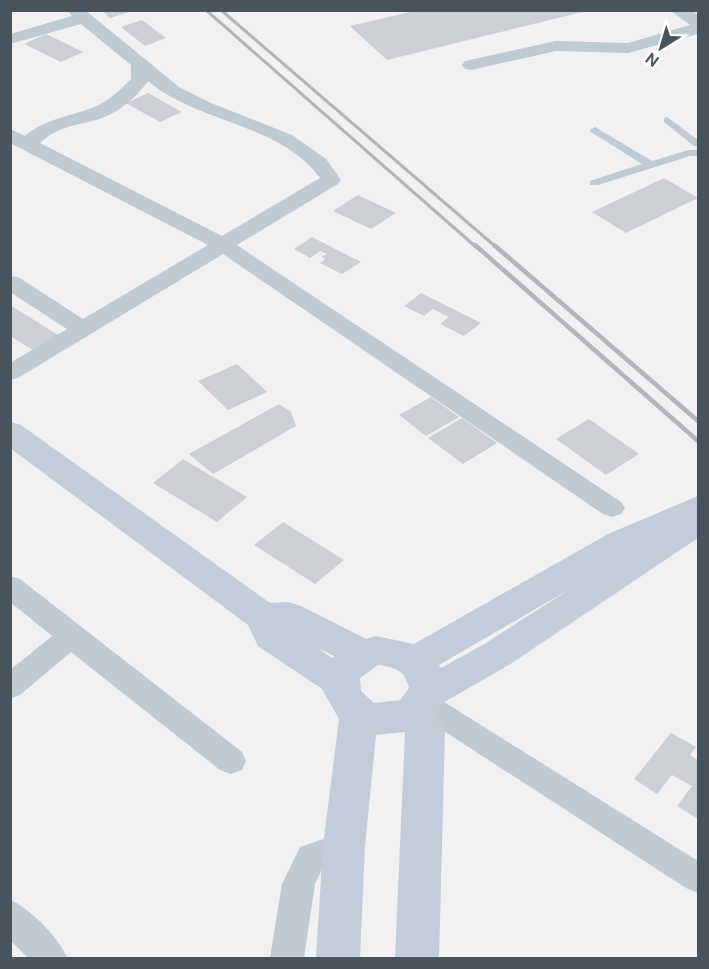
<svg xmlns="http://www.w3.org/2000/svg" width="709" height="969" viewBox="0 0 709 969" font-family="'DM Sans',sans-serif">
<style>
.building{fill:#cccfd4}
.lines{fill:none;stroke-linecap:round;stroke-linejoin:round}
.lane{fill:#c0cad2;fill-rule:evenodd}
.street{fill:#c0cad2;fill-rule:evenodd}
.secondary{fill:#c2cdd9;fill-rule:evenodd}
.rail-far1{stroke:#b2b5ba;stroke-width:3}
.rail{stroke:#b2b5ba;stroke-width:4.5}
</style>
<rect width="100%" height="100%" fill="#f2f0f0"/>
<path class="building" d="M101,10H132V11L110,18Z
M419,10H586V11L387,60L350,26Z
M142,20L166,38L145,46L121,27Z
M46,34L83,52L61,62L24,44Z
M148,93L182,112L160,122L126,103Z
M664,178L698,198L626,233L592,212Z
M358,195L396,213L371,229L333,211Z
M312,237L361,262L342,274L320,263L325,259L321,257L327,254L320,251L310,258L294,249Z
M421,293L481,323L464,336L440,324L449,317L433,309L424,316L404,306Z
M10,305L58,335L33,350L10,336Z
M237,364L267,392L228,410L198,381Z
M431,397L459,417L426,436L399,415Z
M279,404L291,412L296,426L213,474L189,454Z
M462,418L497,443L463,464L428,438Z
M589,419L639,454L606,475L556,439Z
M183,459L247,497L217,522L153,483Z
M283,522L344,560L315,584L254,545Z
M671,733L696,747L690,755L698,760V819L677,806L692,786L672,775L657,794L634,779Z"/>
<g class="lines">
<path class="lane" d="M667,117L698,140V147L694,146L664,122V118Z
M595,127L652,161L689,150H698V156H690L598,185H590V181L642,164L591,132L590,130Z"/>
<path class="street" d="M67,10H85L179,87L211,103L292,135L326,159L341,180L338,184L237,245L621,502L625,508L621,514L612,517L603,514L223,254L18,378L10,380V363L67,329L10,292V276L18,277L83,319L208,245L10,143V129L25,136C46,118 70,117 94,107C108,102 121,89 131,79V65L81,24L10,44V34L72,16ZM148,81C199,124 280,123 320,178L222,236L40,143C64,121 84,127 109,115C124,108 139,94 148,81Z
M670,10H691L698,15V34L628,53L556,51L471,70L465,69L462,65L465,61L556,41L628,43L690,25Z
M10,576L20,579L242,752L246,761L242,770L231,774L220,770L71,652L20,695L10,699V670L52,636L10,602Z
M423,691L433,695L698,861V893L686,888L413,711L408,703L413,695Z
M344,832L355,836L360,846L355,856L323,867L315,884L304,958H270L282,884L300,847Z
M10,900C29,907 61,940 67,958H28L10,940Z"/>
<path class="secondary" d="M10,422L21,425L270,603L288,602L301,606L366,639L376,636L414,644L608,534L698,496V538L512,663L441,704L436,714L445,730L439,958H395L405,732L376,735L365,846L360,958H316L323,846L339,719L322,689L258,646L248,625L10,448ZM570,589L486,643L441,668L439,665ZM318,648L334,656L332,658ZM378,665C394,667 405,670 409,688L400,700L374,703L361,691L360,678Z"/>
<path class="rail-far1" d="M206,10L476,247
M221,10L496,247"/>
<path class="rail" d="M475,245L698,441
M494,245L698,421"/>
</g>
<rect width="709" height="969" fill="none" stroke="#47535d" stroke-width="24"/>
<g transform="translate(661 48) rotate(217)" stroke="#ffffff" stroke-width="4.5" paint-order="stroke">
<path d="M0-4.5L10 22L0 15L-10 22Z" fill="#47535d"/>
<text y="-9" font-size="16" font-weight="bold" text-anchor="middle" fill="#47535d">N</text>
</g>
</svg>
